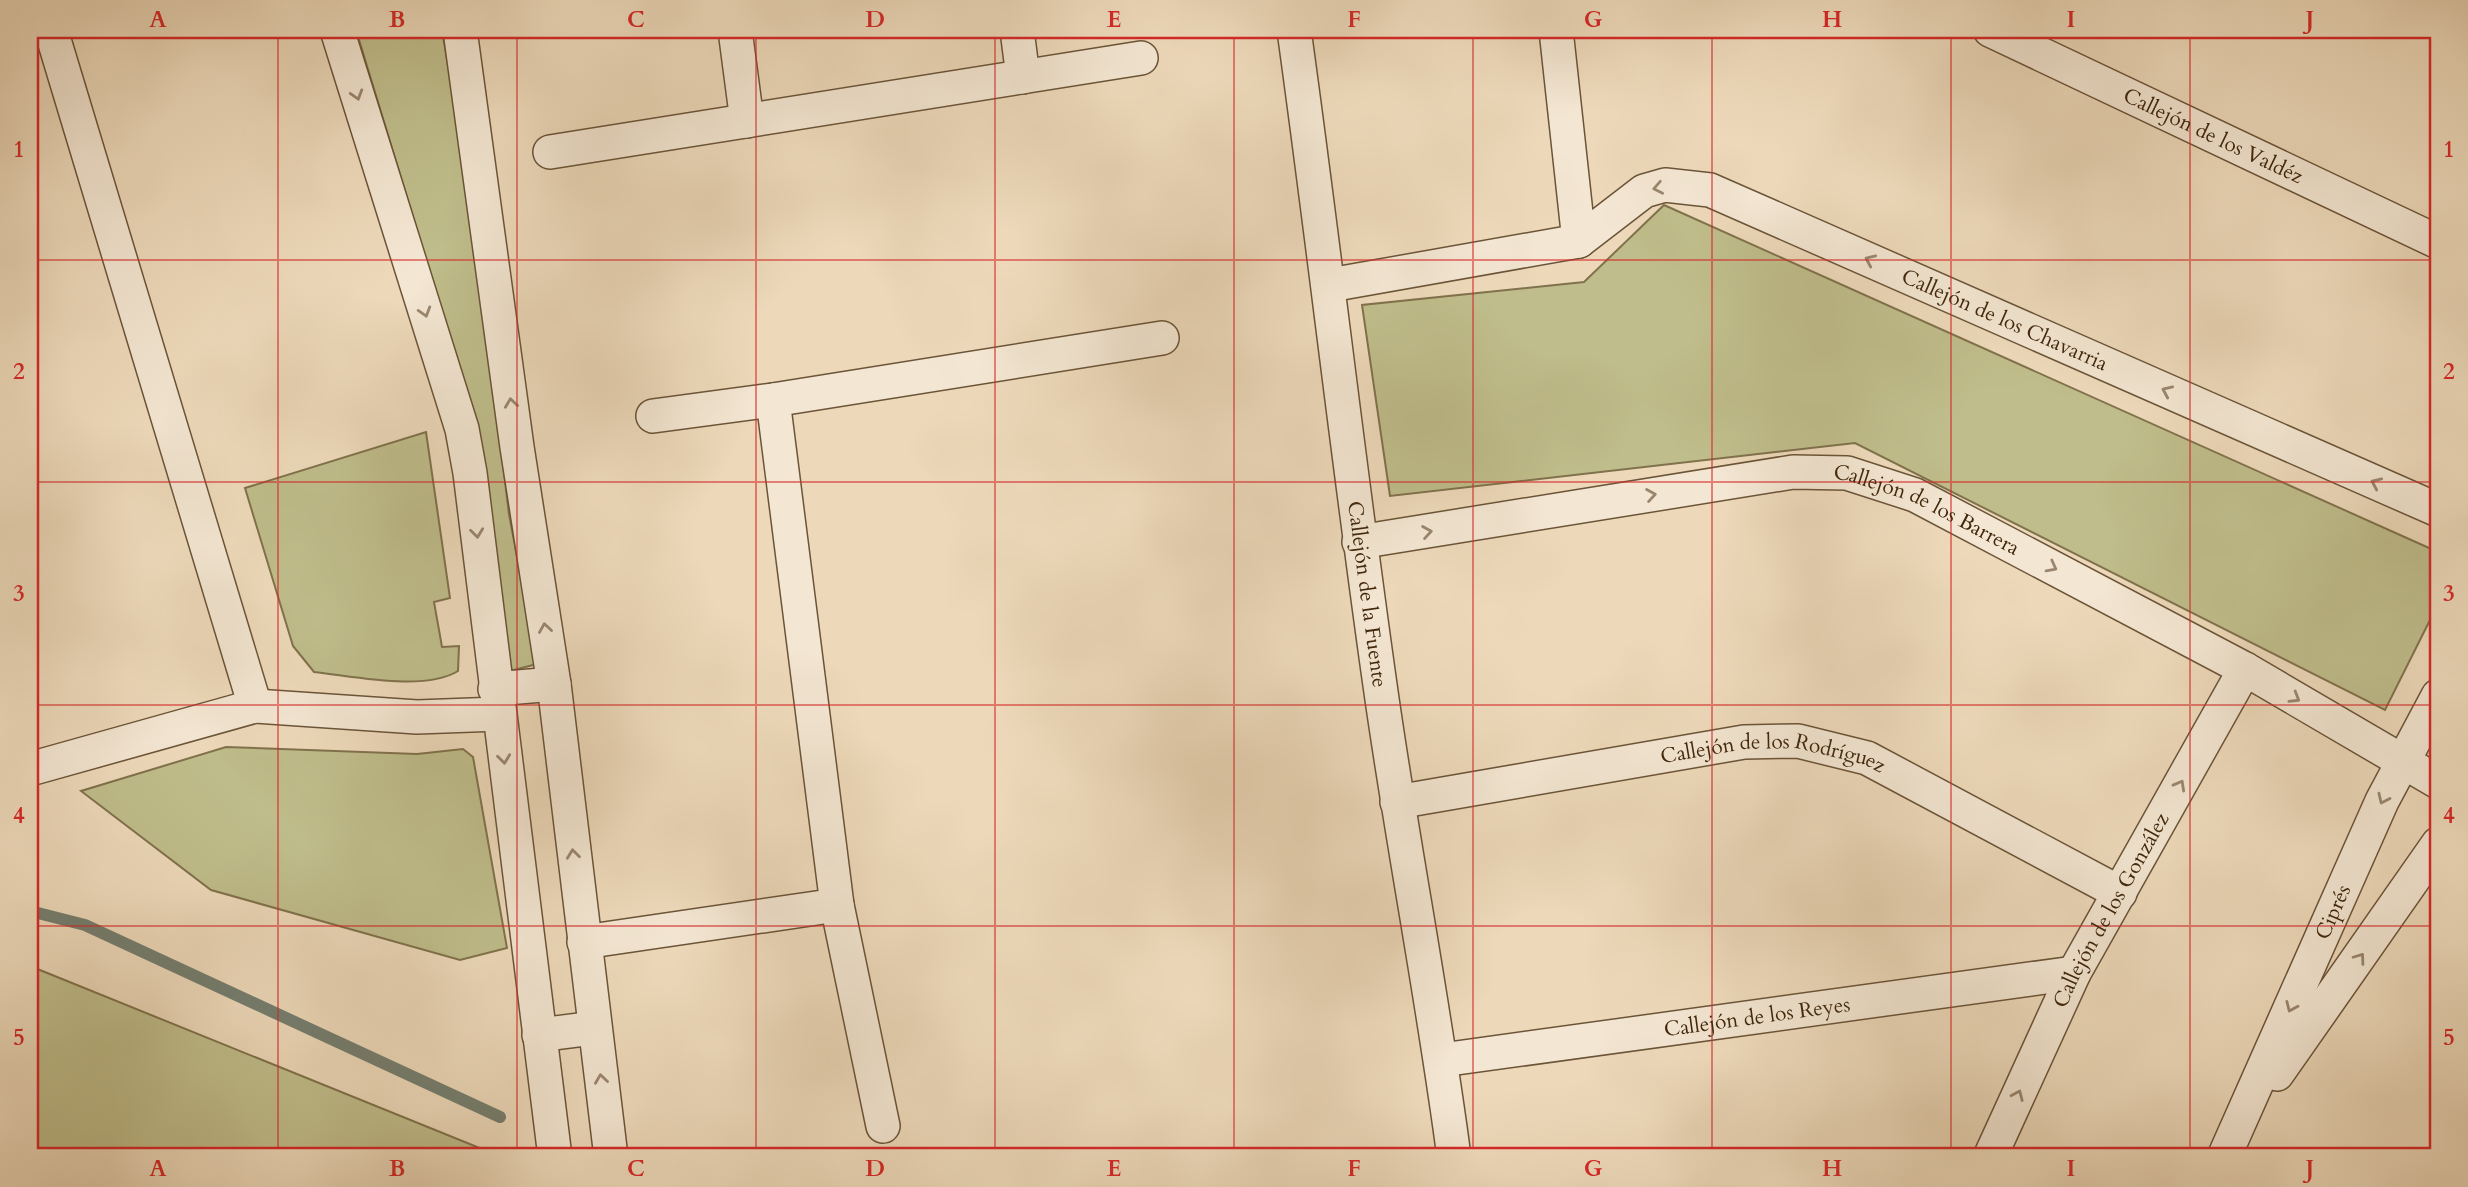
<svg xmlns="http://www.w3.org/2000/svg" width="2468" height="1187" viewBox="0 0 2468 1187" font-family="Cardo,serif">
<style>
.green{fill:#bfbd8b;stroke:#80724c;stroke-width:2}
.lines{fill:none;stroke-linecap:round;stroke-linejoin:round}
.stream{stroke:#757f70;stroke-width:12}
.street-casing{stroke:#6b5438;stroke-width:36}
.street{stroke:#f3e6d2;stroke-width:33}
.oneway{stroke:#9a866f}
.grid{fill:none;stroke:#d62828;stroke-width:2;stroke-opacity:0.55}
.labels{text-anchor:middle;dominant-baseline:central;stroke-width:6;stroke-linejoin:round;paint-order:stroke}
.street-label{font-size:21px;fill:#40270c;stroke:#f3e6d2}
.neatline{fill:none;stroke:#d62828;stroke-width:2.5}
.grid-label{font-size:23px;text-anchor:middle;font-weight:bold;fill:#d62828}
</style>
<rect width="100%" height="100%" fill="#edd9ba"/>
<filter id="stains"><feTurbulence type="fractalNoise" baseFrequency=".00286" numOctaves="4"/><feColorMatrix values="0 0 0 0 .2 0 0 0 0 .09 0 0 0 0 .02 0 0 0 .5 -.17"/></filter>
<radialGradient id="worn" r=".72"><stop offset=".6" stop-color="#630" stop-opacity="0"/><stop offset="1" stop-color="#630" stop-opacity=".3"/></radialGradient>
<path class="green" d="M356,30H442L470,192L509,514L537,664L510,671L423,250Z
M1664,205L2438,552V604L2385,710L1855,443L1390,496L1362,305L1584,282Z
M426,432L450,598L434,602L442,647L459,646L458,671C424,692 353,676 314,672L293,646L245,488Z
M226,747L417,754L463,749L473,757L507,948L460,960L211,890L81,791Z
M30,966L492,1153L493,1157H30Z"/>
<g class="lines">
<path class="stream" d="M30,911L85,925L500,1117"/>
<defs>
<g id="street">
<path d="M51,30L255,706"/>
<path d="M337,30L462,429L470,473L555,1157"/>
<path d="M460,30L517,447L554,684L611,1157"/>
<path d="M735,30L747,121"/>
<path d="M1017,30L1023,77"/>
<path id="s1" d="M1294,30C1325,253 1350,477 1382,699C1404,852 1434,1004 1454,1157"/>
<path d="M1556,30L1579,241"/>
<path id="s2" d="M1990,30L2438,242"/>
<path d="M550,152L1141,58"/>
<path id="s3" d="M1330,285L1579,241L1644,191L1665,185L1710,190L2438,510"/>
<path d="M773,400L837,905L883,1126"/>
<path d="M653,416L773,400L1162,338"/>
<path id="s4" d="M1359,542L1793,472L1847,473L1915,495L2245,669L2438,782"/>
<path d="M495,689L554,684"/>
<path d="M30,769L255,706L417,717L499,714"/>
<path id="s5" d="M1397,802L1744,742L1798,741L1867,758L2120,893"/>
<path d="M584,942L837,905"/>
<path d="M539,1035L594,1028"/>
<path id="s6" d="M1442,1060L2074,973"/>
<path d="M2277,1074L2438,844"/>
<path id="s7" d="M1990,1157L2074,973L2245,669"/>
<path id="s8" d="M2224,1157L2382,801L2438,696"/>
</g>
</defs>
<use href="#street" class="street-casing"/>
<use href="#street" class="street"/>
</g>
<defs><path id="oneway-chevron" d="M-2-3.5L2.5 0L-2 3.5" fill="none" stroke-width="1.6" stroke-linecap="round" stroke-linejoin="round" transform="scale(1.75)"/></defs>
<g class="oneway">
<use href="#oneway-chevron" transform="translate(357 95) rotate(73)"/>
<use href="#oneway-chevron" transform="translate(1658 188) rotate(169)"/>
<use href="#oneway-chevron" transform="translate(1870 260) rotate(-156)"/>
<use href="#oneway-chevron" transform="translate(425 312) rotate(73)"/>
<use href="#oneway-chevron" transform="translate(2167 391) rotate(-156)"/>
<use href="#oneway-chevron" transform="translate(511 403) rotate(-98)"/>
<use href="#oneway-chevron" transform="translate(2376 483) rotate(-156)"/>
<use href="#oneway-chevron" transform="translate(1651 495) rotate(-9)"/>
<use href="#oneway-chevron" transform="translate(1427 532) rotate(-9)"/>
<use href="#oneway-chevron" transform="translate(477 533) rotate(83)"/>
<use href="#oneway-chevron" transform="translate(2052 567) rotate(28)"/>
<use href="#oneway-chevron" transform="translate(545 628) rotate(-99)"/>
<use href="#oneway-chevron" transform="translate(2295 698) rotate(31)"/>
<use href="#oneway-chevron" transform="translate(504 759) rotate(83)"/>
<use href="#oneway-chevron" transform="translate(2180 785) rotate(-61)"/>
<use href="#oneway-chevron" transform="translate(2383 799) rotate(115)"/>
<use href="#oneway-chevron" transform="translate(573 854) rotate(-97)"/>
<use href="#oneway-chevron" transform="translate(2360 958) rotate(-54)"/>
<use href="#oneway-chevron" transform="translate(2291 1007) rotate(114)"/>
<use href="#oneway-chevron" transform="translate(601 1079) rotate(-98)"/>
<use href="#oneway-chevron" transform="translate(2018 1095) rotate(-66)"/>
</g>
<path class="grid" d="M278,30V1157M517,30V1157M756,30V1157M995,30V1157M1234,30V1157M1473,30V1157M1712,30V1157M1951,30V1157M2190,30V1157M30,260H2438M30,482H2438M30,705H2438M30,926H2438"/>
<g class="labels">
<g class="street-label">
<text stroke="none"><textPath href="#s2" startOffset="247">Callejón de los Valdéz</textPath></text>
<text stroke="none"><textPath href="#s3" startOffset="724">Callejón de los Chavarria</textPath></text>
<text stroke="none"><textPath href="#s4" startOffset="581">Callejón de los Barrera</textPath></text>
<text stroke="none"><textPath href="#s1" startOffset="569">Callejón de la Fuente</textPath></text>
<text stroke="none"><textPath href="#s5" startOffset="382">Callejón de los Rodríguez</textPath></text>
<text stroke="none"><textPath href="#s7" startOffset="275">Callejón de los González</textPath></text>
<text stroke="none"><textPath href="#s8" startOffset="268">Ciprés</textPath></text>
<text stroke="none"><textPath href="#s6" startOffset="318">Callejón de los Reyes</textPath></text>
</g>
</g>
<rect width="2468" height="1187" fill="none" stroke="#edd9ba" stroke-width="77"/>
<rect x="38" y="38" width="2392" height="1110" class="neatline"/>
<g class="grid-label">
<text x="158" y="27">A</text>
<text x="397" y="27">B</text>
<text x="636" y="27">C</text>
<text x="875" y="27">D</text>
<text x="1114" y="27">E</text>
<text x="1354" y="27">F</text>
<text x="1593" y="27">G</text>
<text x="1832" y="27">H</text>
<text x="2071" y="27">I</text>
<text x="2310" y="27">J</text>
<text x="19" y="157">1</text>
<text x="2449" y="157">1</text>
<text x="19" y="379">2</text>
<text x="2449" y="379">2</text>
<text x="19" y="601">3</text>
<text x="2449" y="601">3</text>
<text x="19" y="823">4</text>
<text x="2449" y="823">4</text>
<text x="19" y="1045">5</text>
<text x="2449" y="1045">5</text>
<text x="158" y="1176">A</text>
<text x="397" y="1176">B</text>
<text x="636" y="1176">C</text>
<text x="875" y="1176">D</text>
<text x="1114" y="1176">E</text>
<text x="1354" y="1176">F</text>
<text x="1593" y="1176">G</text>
<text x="1832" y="1176">H</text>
<text x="2071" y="1176">I</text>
<text x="2310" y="1176">J</text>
</g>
<rect width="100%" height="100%" filter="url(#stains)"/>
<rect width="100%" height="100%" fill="url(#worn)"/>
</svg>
